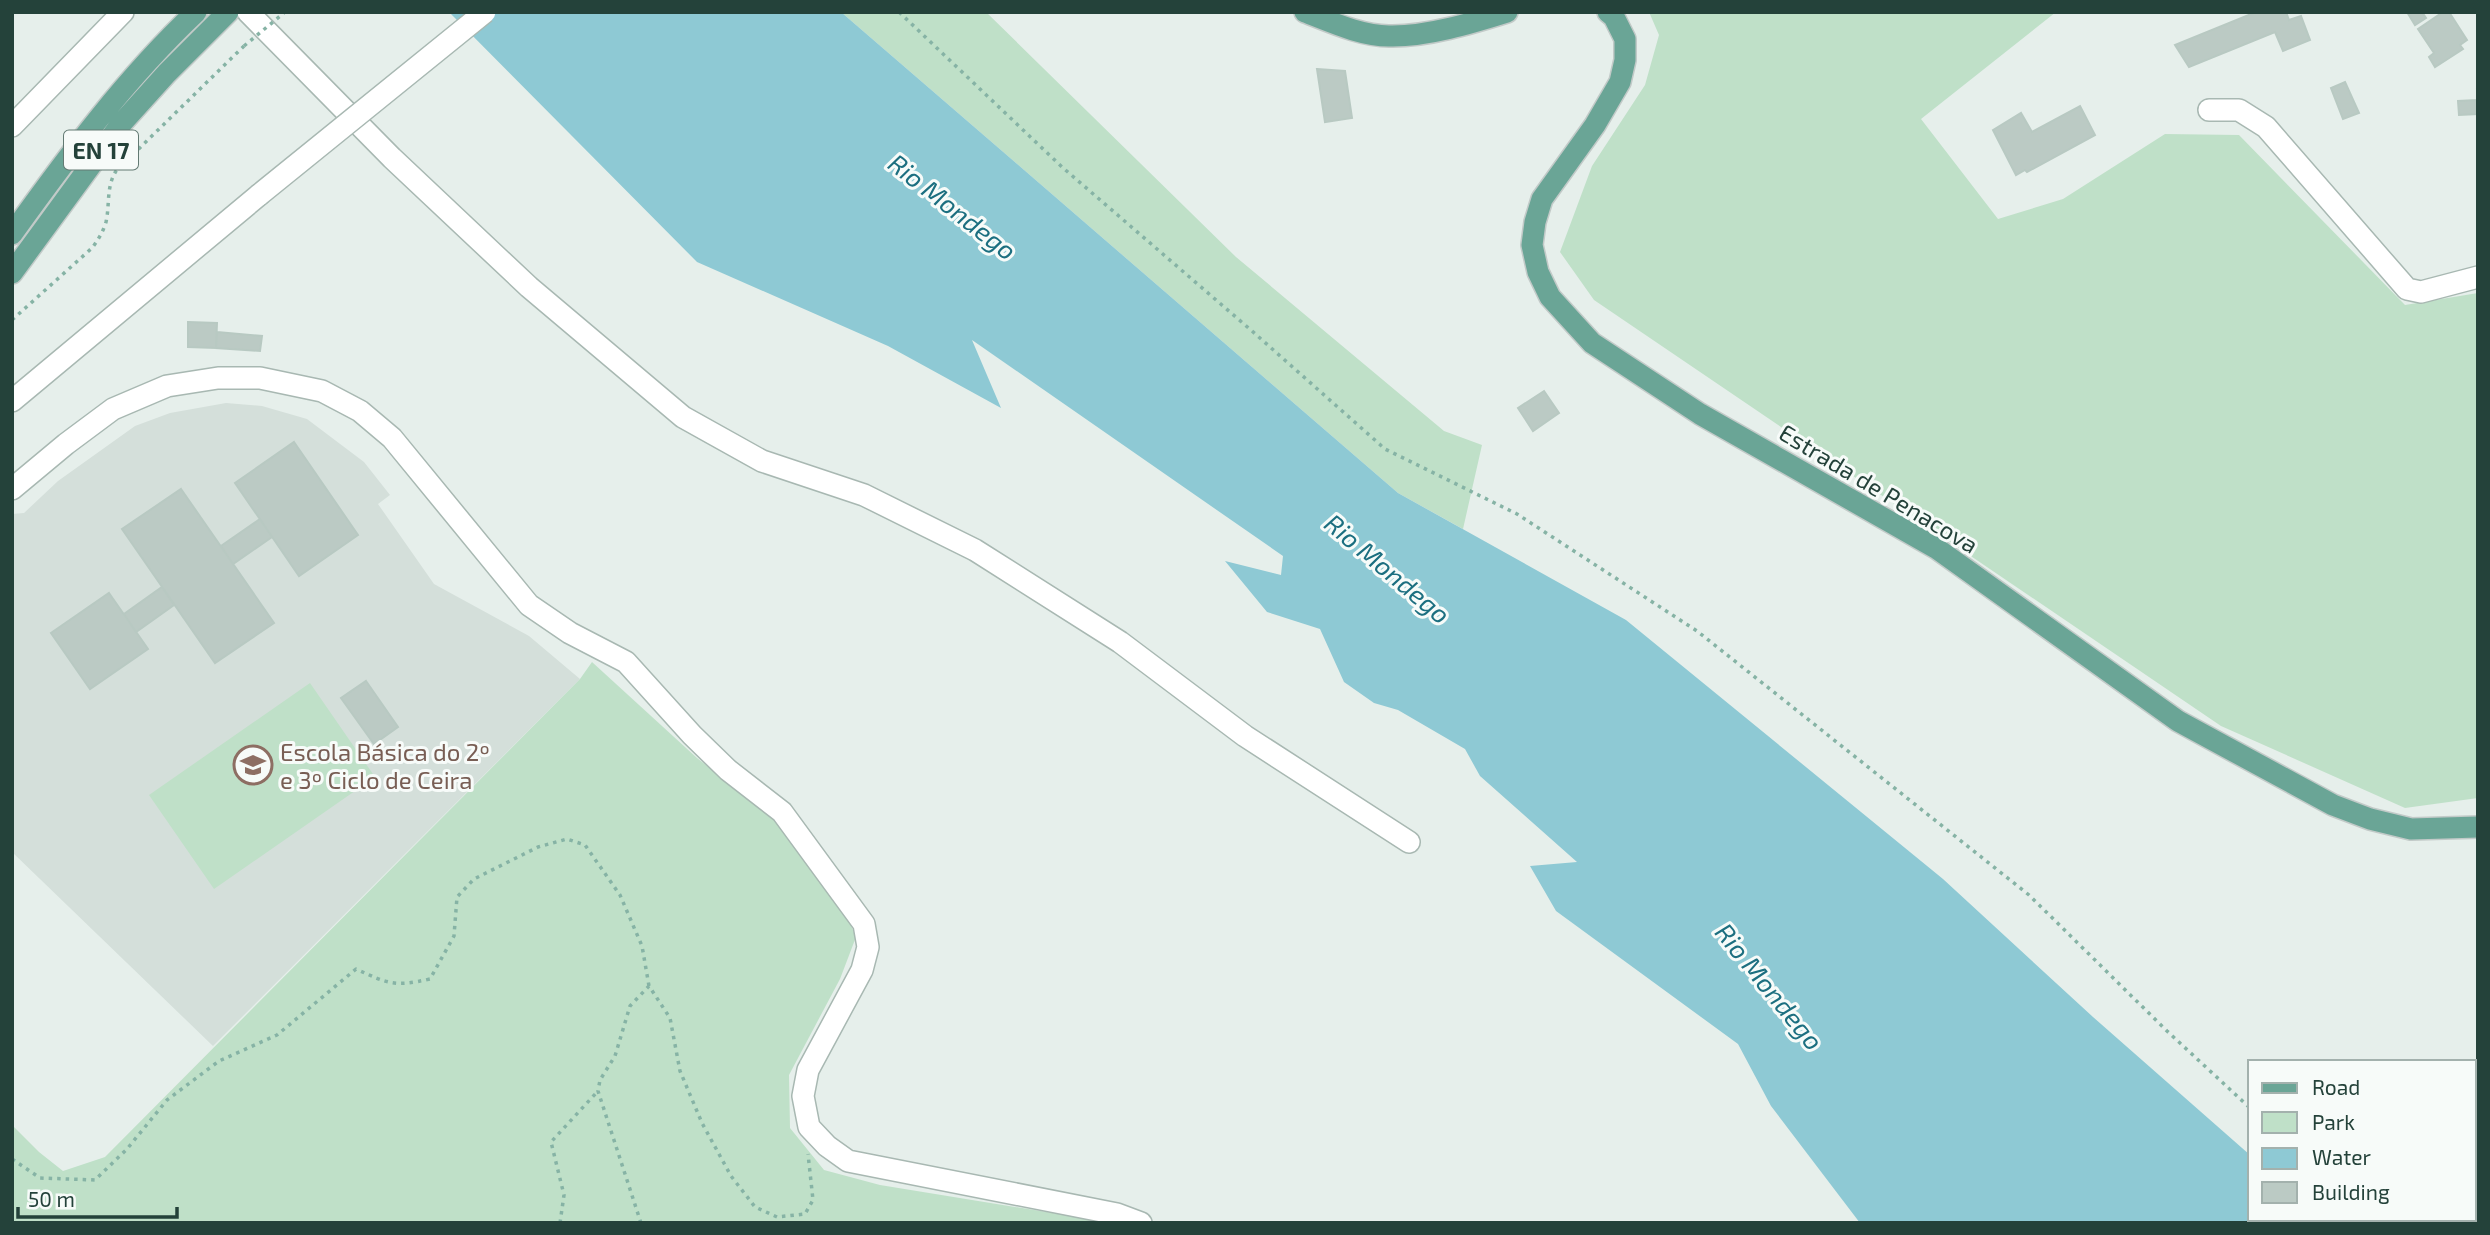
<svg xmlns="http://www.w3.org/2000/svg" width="2490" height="1235" viewBox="0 0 2490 1235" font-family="'Exo 2',sans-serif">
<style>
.built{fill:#d4dfda}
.green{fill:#bfe0c8}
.water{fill:#8ec9d4}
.building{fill:#bbcac4;stroke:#b8c9c2;stroke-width:2}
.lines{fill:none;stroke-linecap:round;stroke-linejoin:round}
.minor-casing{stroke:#a8b8b2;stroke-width:24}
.major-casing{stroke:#c2cac8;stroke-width:24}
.path{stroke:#86b3a5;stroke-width:3.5;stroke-dasharray:3.5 5;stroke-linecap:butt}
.minor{stroke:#fff;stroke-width:21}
.major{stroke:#6aa596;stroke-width:21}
.minor-bridge-casing{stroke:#a8b8b2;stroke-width:24;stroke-linecap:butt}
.path-bridge{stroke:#86b3a5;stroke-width:3.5;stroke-dasharray:3.5 5;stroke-linecap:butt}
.minor-bridge{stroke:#fff;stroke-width:21}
.labels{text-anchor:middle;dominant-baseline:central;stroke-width:6;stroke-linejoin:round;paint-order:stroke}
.shield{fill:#f7fbf9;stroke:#637a73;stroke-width:2}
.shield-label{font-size:23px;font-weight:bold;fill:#24423a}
.street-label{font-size:24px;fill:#24423a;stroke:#f7fbf9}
.education-label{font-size:24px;fill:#785e54;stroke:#f7fbf9;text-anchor:start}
.water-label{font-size:26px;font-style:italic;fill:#1c6f80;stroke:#f7fbf9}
</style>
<rect width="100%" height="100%" fill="#e6efeb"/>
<path class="built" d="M226,403L262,406L307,419L364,462L390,495L378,504L434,584L529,636L580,679L213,1046L12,852V514L24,513L58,481L135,426L170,413Z"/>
<path class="green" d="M841,12H986L1236,257L1444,431L1482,445L1463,529L1398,493Z
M1649,12H2056L1921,119L1998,219L2063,199L2165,134L2239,135L2405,305L2478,293V798L2405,808L2221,726L1594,300L1560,252L1592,166L1645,85L1659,35Z
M592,662L697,758L773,818L843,907L856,937L840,979L789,1075L790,1128L824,1170L880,1185L1114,1223H12V1125L39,1152L63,1171L105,1157L580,679Z
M310,683L375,777L214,889L149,795Z"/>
<path class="water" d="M449,12H841L1398,493L1626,620L1943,879L2093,1017L2250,1155V1219H2318L2322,1223H1860L1771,1106L1738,1044L1556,911L1530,866L1577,862L1480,776L1465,749L1398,710L1374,703L1344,682L1320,629L1267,612L1225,561L1281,575L1283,556L972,340L1001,408L888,346L697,262Z"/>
<path class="building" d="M2256,12H2286L2289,20L2301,16L2310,40L2283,51L2275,32L2189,67L2175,45Z
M2407,12H2422L2426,18L2415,25Z
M2443,12H2449L2467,40L2460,45L2463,49L2435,67L2429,57L2434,53L2418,29Z
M1317,69L1345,71L1352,118L1325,122Z
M2345,82L2359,113L2343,119L2331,88Z
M2477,89H2478V114L2459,115L2458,101L2478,100Z
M2080,106L2095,135L2027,172L2025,170L2016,175L1993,130L2021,113L2032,132Z
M188,322L217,323L216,348L188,347Z
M217,332L262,336L260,351L216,348Z
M1544,391L1559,413L1533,431L1518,408Z
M294,442L358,535L299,576L235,483Z
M181,489L274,623L215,663L122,529Z
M260,519L272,537L233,564L221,546Z
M162,587L174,605L136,632L124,614Z
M109,593L148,649L90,689L51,633Z
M366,681L398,727L374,744L341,698Z"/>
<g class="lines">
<defs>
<path id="minor" d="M248,12L392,158L529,287L683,417L762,461L864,495L975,550L1120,642L1245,736L1409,842
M2209,110H2239L2266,127L2407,289L2421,292L2478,277
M12,126L123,12
M12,401L259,195
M12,489L66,444L113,409L167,386L218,378H260L322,391L360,411L392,438L529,605L570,633L626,662L692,735L728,770L782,812L864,924L868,947L862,970L808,1070L803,1096L809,1127L827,1146L848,1161L1117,1214L1141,1223"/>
<path id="major" d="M1305,12C1331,22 1361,36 1389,36C1426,37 1472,23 1507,12
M1608,12L1614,17L1625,39V60L1620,82L1595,125L1542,199L1535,222L1532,245L1538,272L1550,297L1592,343L1700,414L1936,548L2178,721L2333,805L2370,819L2411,829L2478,827
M12,234C68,156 126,78 196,12
M12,273L121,124L167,73L228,12"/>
</defs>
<use href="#minor" class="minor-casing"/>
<use href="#major" class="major-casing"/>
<path class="path" d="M899,12L1062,167L1252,331L1385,449L1517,514L1697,631L2029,895L2167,1031L2250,1108
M12,320L92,248C98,240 103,232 106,222C110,204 106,187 116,171L244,46
M12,1159L40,1178L95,1180L127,1149L167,1100L219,1061L277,1035L356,969C389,984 394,987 430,979L454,936L457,897L474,879L538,847L567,839L585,845L620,895L642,946L649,986
M2371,1219L2374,1223
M560,1223L564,1195L551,1142L598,1091
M641,1223L598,1091L600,1080L615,1056L630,1006L649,986L670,1018L680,1071L702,1123L731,1176L755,1207L777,1217L805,1214L813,1200L808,1154"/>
<use href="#minor" class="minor"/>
<use href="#major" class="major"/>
<defs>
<path id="minor-bridge" d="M259,195L485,12"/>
</defs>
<use href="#minor-bridge" class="minor-bridge-casing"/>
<path class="path-bridge" d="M244,46L285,12"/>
<use href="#minor-bridge" class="minor-bridge"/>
</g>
<defs>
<symbol id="school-ring" viewBox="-11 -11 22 22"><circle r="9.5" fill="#f7fbf9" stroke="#8d6e63" stroke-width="1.5"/><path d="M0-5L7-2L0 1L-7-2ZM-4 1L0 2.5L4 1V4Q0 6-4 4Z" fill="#8d6e63"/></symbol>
</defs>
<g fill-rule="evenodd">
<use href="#school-ring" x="231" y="743" width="44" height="44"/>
</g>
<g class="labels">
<rect class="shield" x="64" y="130.5" width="74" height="39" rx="5"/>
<g class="shield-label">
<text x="101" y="150">EN 17</text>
</g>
<g class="street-label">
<text transform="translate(1879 488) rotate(31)">Estrada de Penacova</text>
</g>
<g class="education-label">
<text x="280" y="751">Escola Básica do 2º<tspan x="280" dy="28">e 3º Ciclo de Ceira</tspan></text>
</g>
<g class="water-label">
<text transform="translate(953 206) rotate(38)">Rio Mondego</text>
<text transform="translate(1388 568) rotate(40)">Rio Mondego</text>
<text transform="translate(1770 986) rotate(51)">Rio Mondego</text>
</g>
</g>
<rect width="2490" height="1235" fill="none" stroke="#24423a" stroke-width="28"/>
<rect x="2248" y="1060" width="228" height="161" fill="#f7fbf9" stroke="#a3b1ad" stroke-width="2"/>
<rect x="2262" y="1083" width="35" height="10" fill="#6aa596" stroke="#a3b1ad" stroke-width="2"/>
<text x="2312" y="1095" font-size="21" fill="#24423a">Road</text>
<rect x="2262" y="1112" width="35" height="21" fill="#bfe0c8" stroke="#a3b1ad" stroke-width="2"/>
<text x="2312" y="1130" font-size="21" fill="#24423a">Park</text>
<rect x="2262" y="1148" width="35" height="21" fill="#8ec9d4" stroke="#a3b1ad" stroke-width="2"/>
<text x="2312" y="1165" font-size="21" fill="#24423a">Water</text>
<rect x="2262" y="1182" width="35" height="21" fill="#bbcac4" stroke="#a3b1ad" stroke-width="2"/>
<text x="2312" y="1200" font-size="21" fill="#24423a">Building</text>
<path d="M18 1207v10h159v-10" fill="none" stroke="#24423a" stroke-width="3.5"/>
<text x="28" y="1207" font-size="21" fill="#24423a" stroke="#f7fbf9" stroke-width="5" paint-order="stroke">50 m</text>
</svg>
